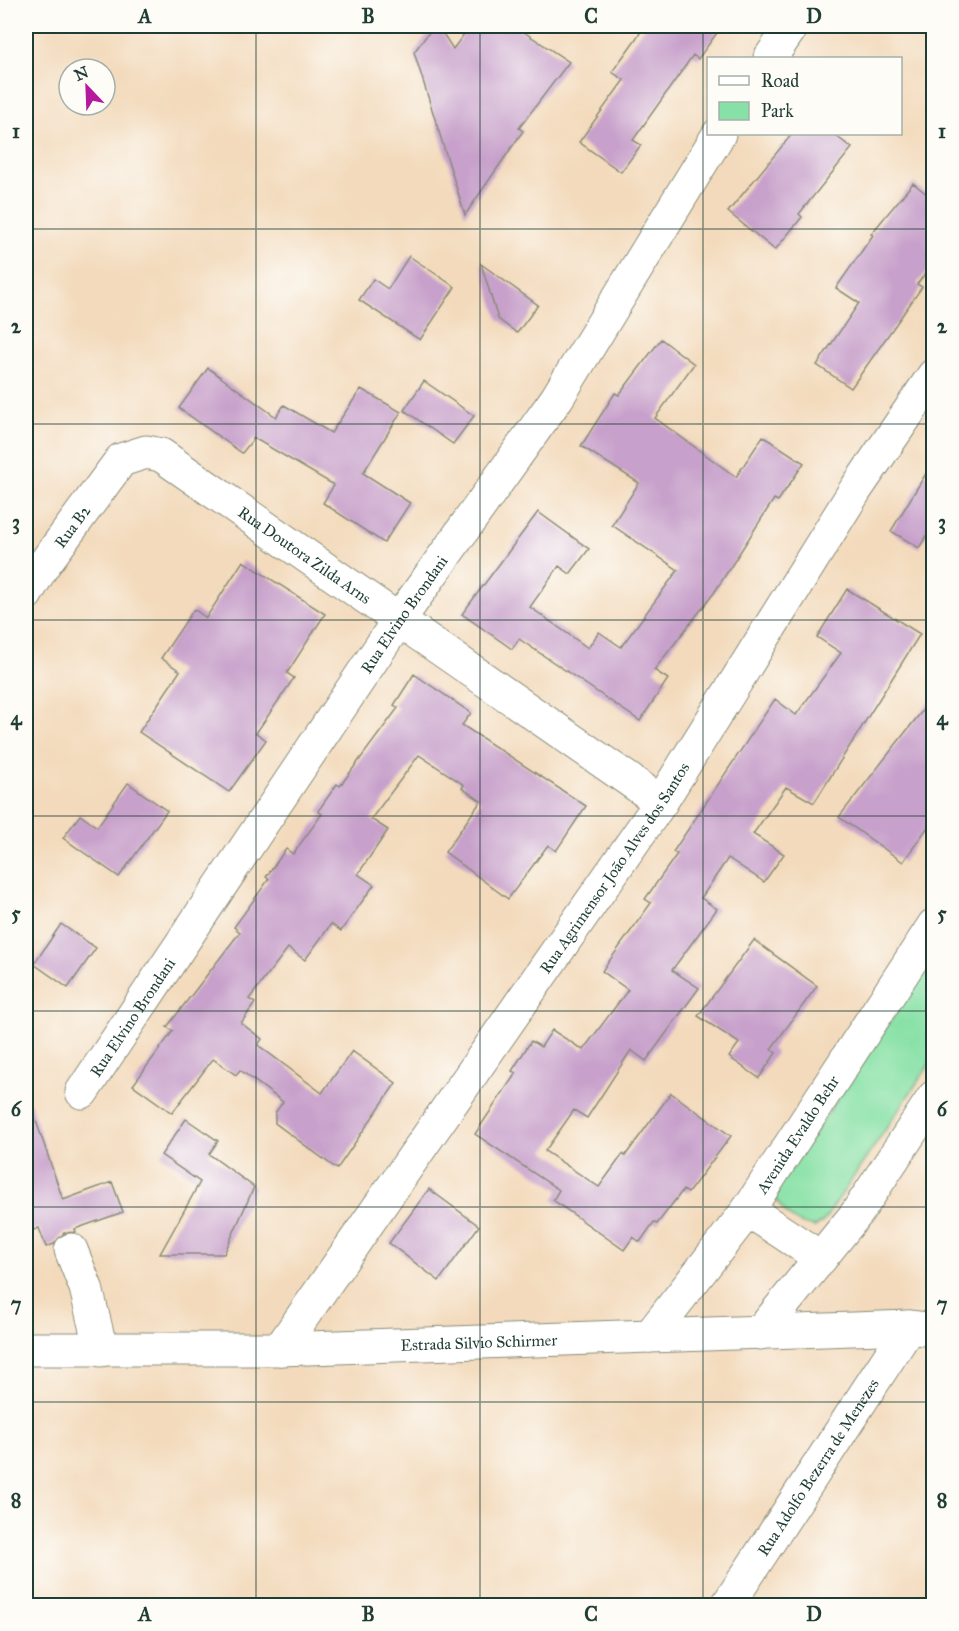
<svg xmlns="http://www.w3.org/2000/svg" width="959" height="1631" viewBox="0 0 959 1631" font-family="'IM FELL Great Primer',serif">
<style>
.green{fill:#87e1a6;stroke:#538f6d;stroke-width:1.5}
.building{fill:#c7a0cb}
.lines{fill:none;stroke-linecap:round;stroke-linejoin:round}
.minor-casing{stroke:#898c78;stroke-width:35}
.minor{stroke:#fff;stroke-width:33}
.grid{fill:none;stroke:#1f3d34;stroke-width:1.5;stroke-opacity:0.55}
.labels{text-anchor:middle;dominant-baseline:central;stroke-width:6;stroke-linejoin:round;paint-order:stroke}
.street-label{font-size:16px;fill:#1f3d34;stroke:#fdfcf7}
.neatline{fill:none;stroke:#1f3d34;stroke-width:2}
.grid-label{font-size:20px;text-anchor:middle;font-weight:bold;fill:#1f3d34}
</style>
<rect width="100%" height="100%" fill="#fdfcf7"/>
<filter id="ink" filterUnits="userSpaceOnUse"><feTurbulence type="fractalNoise" baseFrequency=".0167" numOctaves="2"/><feDisplacementMap in="SourceGraphic" scale="12" xChannelSelector="R" yChannelSelector="G"/><feConvolveMatrix kernelMatrix="1 2 1 2 8 2 1 2 1" color-interpolation-filters="sRGB"/></filter>
<filter id="wash" filterUnits="userSpaceOnUse"><feTurbulence type="fractalNoise" baseFrequency=".008" numOctaves="4" result="noise"/><feDisplacementMap in="SourceGraphic" scale="24" xChannelSelector="R" yChannelSelector="G"/><feGaussianBlur stdDeviation="1.35" result="paint"/><feColorMatrix in="noise" values="0 0 0 0 0 0 0 0 0 0 0 0 0 0 0 0 0 1.4 0 .05"/><feComposite in="paint" operator="in"/></filter>
<g filter="url(#wash)">
<rect width="100%" height="100%" fill="#f3dabc"/>
<path class="green" d="M933,958V1059L823,1222L815,1227C793,1224 783,1213 773,1194Z"/>
<g id="blocks">
<path class="building" d="M434,26H438L453,49L470,26H515L569,62L519,128L523,131L465,215L414,52Z
M645,26H722L698,59L693,55L633,140L641,145L621,172L579,142L624,80L612,72Z
M792,134H833L852,148L799,214L802,217L775,250L728,212Z
M913,183L933,199V264L917,284L922,287L851,388L817,365L859,303L836,288L873,235L871,234Z
M409,256L455,287L420,340L359,300L373,279L388,289Z
M481,264L538,305L517,333L498,319Z
M661,339L694,364L655,418L736,477L763,436L804,463L778,501L774,499L714,593L654,670L668,679L640,721L519,639L512,649L462,614L538,512L589,549L570,574L559,566L530,607L588,648L599,632L621,647L678,570L612,525L639,483L581,446L615,393L619,395Z
M208,368L276,417L284,405L331,433L361,389L401,412L363,473L410,503L384,543L323,503L334,485L254,438L242,453L179,408Z
M424,381L474,416L453,444L404,410Z
M933,462V525L919,548L891,531Z
M243,561L325,614L287,673L294,678L256,733L266,740L229,792L139,732L180,671L161,658L194,609L206,618Z
M847,589L920,634L814,803L786,787L753,834L784,854L764,882L728,858L701,898L717,909L672,970L699,988L646,1061L631,1050L587,1118L574,1110L545,1151L599,1187L623,1154L625,1156L671,1093L731,1136L688,1193L683,1190L657,1224L654,1222L640,1242L633,1237L624,1250L553,1200L559,1190L475,1134L516,1073L512,1071L531,1041L541,1047L552,1030L583,1050L628,990L602,971L651,903L645,899L677,854L673,852L775,699L796,715L841,653L817,637Z
M414,674L471,713L462,725L586,806L556,851L548,845L508,899L445,852L481,801L462,788L464,785L419,755L371,819L388,830L358,874L374,885L341,931L331,924L305,960L288,948L249,999L255,1003L241,1023L262,1039L258,1045L322,1093L352,1051L396,1083L337,1169L275,1123V1113L283,1102L240,1070L236,1075L213,1059L172,1113L133,1085L173,1031L167,1027L240,932L234,927L269,879L266,877L286,849L293,854L322,814L318,811L337,784L340,786L398,708L394,705Z
M933,697V820L903,862L839,817Z
M128,783L167,811L119,877L63,838L80,815L97,827Z
M61,924L96,948L68,988L34,964Z
M754,940L817,986L771,1049L776,1053L759,1078L729,1057L739,1043L698,1016Z
M30,1103L63,1200L112,1182L123,1212L75,1229L76,1232L64,1233L54,1244L46,1247L39,1228L26,1233V1104Z
M186,1119L218,1141L209,1154L254,1187L224,1254H160L200,1182L161,1155Z
M429,1189L479,1226L439,1281L389,1243Z"/>
</g>
</g>
<g filter="url(#ink)">
<use href="#blocks" fill-opacity="0" stroke="#898c78" stroke-width="1.5"/>
<g class="lines">
<defs>
<g id="minor">
<path d="M770,58L792,26"/>
<path id="s1" d="M26,594L42,567L121,460L146,452L161,455L661,802"/>
<path id="s2" d="M82,1092L398,621L557,398L719,134"/>
<path d="M748,1210L821,1258"/>
<path d="M71,1250L86,1288L101,1350"/>
<path d="M760,1333L857,1213L934,1097"/>
<path id="s3" d="M650,1336L748,1210L934,925"/>
<path id="s4" d="M26,1349H280L909,1327L934,1330"/>
<path id="s5" d="M280,1349L661,802L856,489L934,375"/>
<path id="s6" d="M727,1606L909,1327"/>
</g>
</defs>
<use href="#minor" class="minor-casing"/>
<use href="#minor" class="minor"/>
</g>
</g>
<path class="grid" d="M256,26V1606M480,26V1606M703,26V1606M26,229H934M26,424H934M26,620H934M26,816H934M26,1011H934M26,1207H934M26,1402H934"/>
<g class="labels">
<g class="street-label">
<text stroke="none"><textPath href="#s1" startOffset="82">Rua B2</textPath></text>
<text stroke="none"><textPath href="#s1" startOffset="381">Rua Doutora Zilda Arns</textPath></text>
<text stroke="none"><textPath href="#s2" startOffset="576">Rua Elvino Brondani</textPath></text>
<text stroke="none"><textPath href="#s5" startOffset="586">Rua Agrimensor João Alves dos Santos</textPath></text>
<text stroke="none"><textPath href="#s2" startOffset="90">Rua Elvino Brondani</textPath></text>
<text stroke="none"><textPath href="#s3" startOffset="250">Avenida Evaldo Behr</textPath></text>
<text stroke="none"><textPath href="#s4" startOffset="453">Estrada Silvio Schirmer</textPath></text>
<text stroke="none"><textPath href="#s6" startOffset="166">Rua Adolfo Bezerra de Menezes</textPath></text>
</g>
</g>
<rect width="959" height="1631" fill="none" stroke="#fdfcf7" stroke-width="66"/>
<rect x="707" y="57" width="195" height="78" fill="#fdfcf7" stroke="#a4b0a9" stroke-width="1.5"/>
<rect x="719" y="76" width="30" height="9" fill="#ffffff" stroke="#a4b0a9" stroke-width="1.5"/>
<text x="761" y="87" font-size="18" fill="#1f3d34">Road</text>
<rect x="719" y="102" width="30" height="18" fill="#87e1a6" stroke="#a4b0a9" stroke-width="1.5"/>
<text x="761" y="117" font-size="18" fill="#1f3d34">Park</text>
<g transform="translate(87 87) rotate(337)"><circle r="28" fill="#fdfcf7" stroke="#a4b0a9" stroke-width="1.5"/>
<path d="M0-4.5L10 22L0 15L-10 22Z" fill="#b5179e"/>
<text y="-9" font-size="16" font-weight="bold" text-anchor="middle" fill="#1f3d34">N</text>
</g>
<rect x="33" y="33" width="893" height="1565" class="neatline"/>
<g class="grid-label">
<text x="145" y="23">A</text>
<text x="368" y="23">B</text>
<text x="591" y="23">C</text>
<text x="814" y="23">D</text>
<text x="16" y="138">1</text>
<text x="942" y="138">1</text>
<text x="16" y="333">2</text>
<text x="942" y="333">2</text>
<text x="16" y="529">3</text>
<text x="942" y="529">3</text>
<text x="16" y="725">4</text>
<text x="942" y="725">4</text>
<text x="16" y="920">5</text>
<text x="942" y="920">5</text>
<text x="16" y="1116">6</text>
<text x="942" y="1116">6</text>
<text x="16" y="1311">7</text>
<text x="942" y="1311">7</text>
<text x="16" y="1507">8</text>
<text x="942" y="1507">8</text>
<text x="145" y="1621">A</text>
<text x="368" y="1621">B</text>
<text x="591" y="1621">C</text>
<text x="814" y="1621">D</text>
</g>
</svg>
